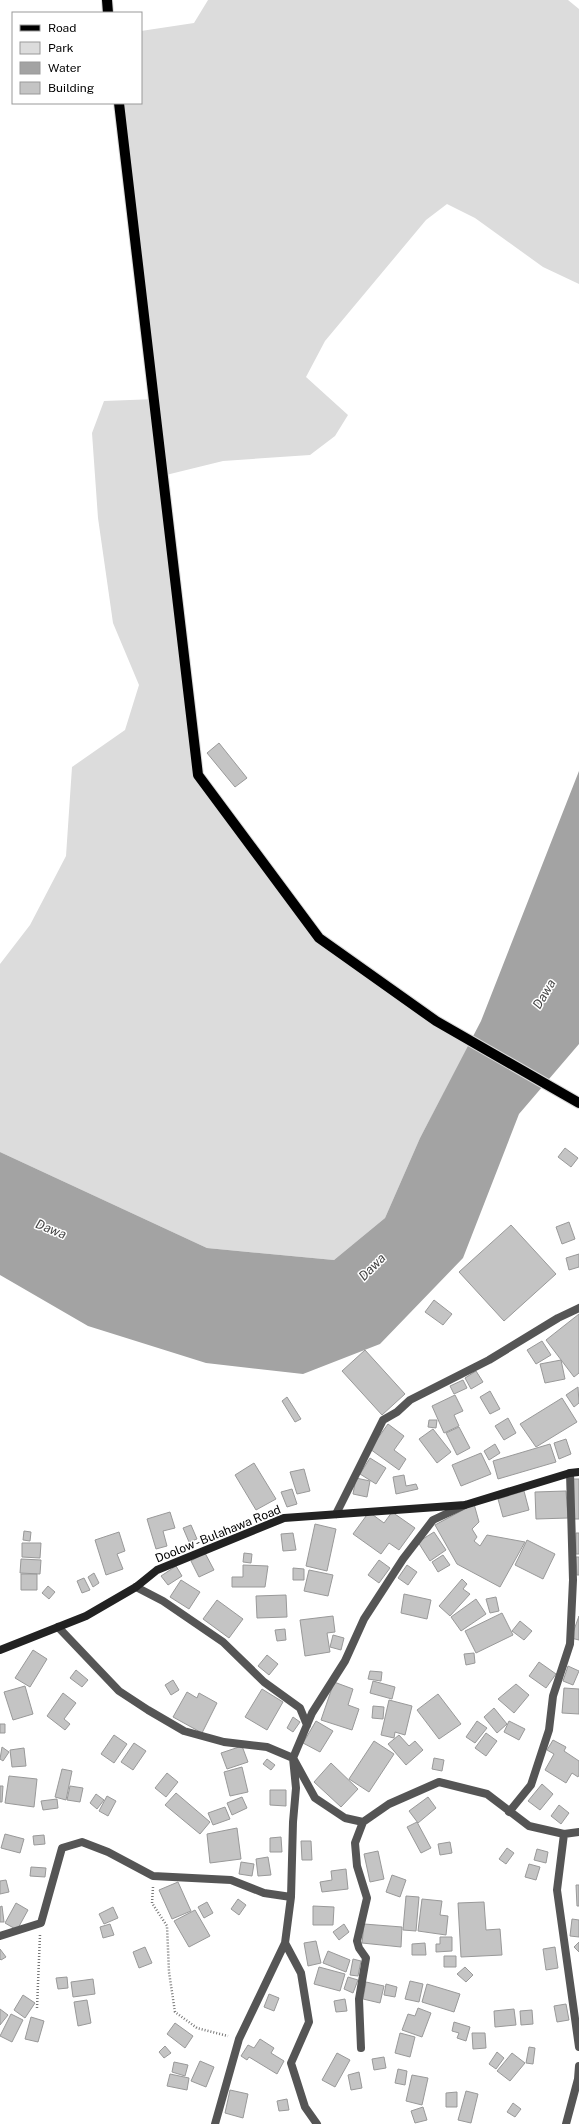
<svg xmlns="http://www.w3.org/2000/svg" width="579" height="2124" viewBox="0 0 579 2124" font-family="'Public Sans',sans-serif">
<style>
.green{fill:#dcdcdc}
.water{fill:#a3a3a3}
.building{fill:#c4c4c4;stroke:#999}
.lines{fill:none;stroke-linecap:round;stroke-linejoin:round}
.primary-casing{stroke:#dbdbdb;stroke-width:12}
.path{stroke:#777;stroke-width:2.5;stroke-dasharray:1 2;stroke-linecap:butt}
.minor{stroke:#555;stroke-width:8}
.secondary{stroke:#222;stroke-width:8}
.primary{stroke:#000;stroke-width:10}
.labels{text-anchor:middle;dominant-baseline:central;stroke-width:3;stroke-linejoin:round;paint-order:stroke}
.street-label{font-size:12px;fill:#000;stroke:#fff}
.water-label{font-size:13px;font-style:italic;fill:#444;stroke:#fff}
</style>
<rect width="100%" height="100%" fill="#fff"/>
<path class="green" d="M208,0H568L579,9V284L543,267L475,218L447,204L426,220L325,341L306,377L348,415L335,436L310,455L223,461L166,475L202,774L322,935L472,1040L420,1138L385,1218L334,1260L207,1248L0,1152V964L30,925L66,856L72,767L125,730L139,685L113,623L98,518L92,433L104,401L156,399L119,103H141V31L194,23Z"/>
<path class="water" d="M579,771V1044L519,1114L463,1258L380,1344L303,1374L206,1363L88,1326L0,1275V1152L207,1248L334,1260L385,1218L420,1138L481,1021Z"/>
<path class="building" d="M219,743L247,778L235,787L207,753Z
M565,1148L578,1158L571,1167L558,1157Z
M569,1222L575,1239L562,1244L556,1227Z
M511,1225L556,1274L504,1321L459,1272Z
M579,1254V1267L569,1270L566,1258Z
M434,1300L452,1314L443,1325L425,1312Z
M579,1314V1373L574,1377L546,1340Z
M542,1341L551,1355L536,1364L527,1350Z
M365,1350L405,1394L382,1415L342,1371Z
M561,1360L565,1379L545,1383L540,1364Z
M476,1371L483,1382L471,1389L465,1378Z
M463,1380L467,1388L454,1394L450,1386Z
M578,1387L579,1403L574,1407L566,1395Z
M490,1391L500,1409L490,1414L480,1397Z
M455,1395L463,1411L454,1415L459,1426L444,1433L432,1406Z
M287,1397L301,1419L295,1422L282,1401Z
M562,1398L577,1422L536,1447L520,1424Z
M508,1418L516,1433L504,1440L495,1426Z
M429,1420H437L436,1428L428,1427Z
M388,1424L404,1436L394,1450L406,1459L399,1470L370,1449Z
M459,1427L470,1448L457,1455L446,1433Z
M433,1429L451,1452L437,1463L419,1439Z
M566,1439L571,1454L559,1459L554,1443Z
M495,1444L500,1453L489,1460L484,1451Z
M550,1444L556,1462L498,1479L493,1461Z
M481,1453L491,1474L461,1486L452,1465Z
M370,1458L386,1468L376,1484L360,1474Z
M254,1463L276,1499L256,1510L235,1475Z
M304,1469L310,1491L297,1494L290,1472Z
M404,1475L406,1486L416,1484L418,1489L396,1494L393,1477Z
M356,1478L370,1481L367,1497L353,1494Z
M573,1479H579V1519H572Z
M292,1489L297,1504L287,1507L281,1492Z
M524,1491L529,1510L503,1517L498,1499Z
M566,1491L568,1518L536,1519L535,1492Z
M474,1504L479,1522L472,1529L477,1537L474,1541L480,1546L487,1535L525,1542L500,1587L457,1564L435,1525Z
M170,1512L175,1528L163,1531L167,1546L156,1549L147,1519Z
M369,1512L384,1523L392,1512L415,1528L399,1550L389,1543L381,1554L353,1534Z
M315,1524L336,1529L327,1571L306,1566Z
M191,1525L197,1539L189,1542L183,1528Z
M24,1531L31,1532L30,1541L23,1540Z
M119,1532L125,1551L117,1554L123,1569L106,1575L95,1540Z
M434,1532L446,1550L430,1561L418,1542Z
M293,1533L296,1550L283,1551L281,1534Z
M576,1533H579V1554H576Z
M527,1540L555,1554L543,1579L515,1565Z
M22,1543H41L40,1558L22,1557Z
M205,1553L214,1570L199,1577L191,1561Z
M244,1553L252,1554L251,1563L243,1562Z
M443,1555L450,1565L438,1572L432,1562Z
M576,1557H579V1575H577Z
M21,1559L41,1560L40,1574L20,1573Z
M379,1560L390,1568L379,1583L368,1575Z
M243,1565L268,1566L265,1587H232V1577H243Z
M407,1565L417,1572L408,1585L398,1578Z
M176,1566L182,1576L168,1585L161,1576Z
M293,1568L304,1569V1580H293Z
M309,1570L333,1575L328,1596L304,1591Z
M94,1573L99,1583L93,1587L88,1577Z
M21,1574H37V1590H21Z
M84,1578L90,1590L82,1593L77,1581Z
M462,1579L467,1584L463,1589L470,1594L450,1616L439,1606Z
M181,1580L200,1592L189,1609L170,1597Z
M48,1586L55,1592L49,1599L42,1593Z
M404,1594L431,1600L427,1619L401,1613Z
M286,1595L287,1617L257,1618L256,1596Z
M496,1597L499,1611L490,1613L486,1599Z
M476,1599L486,1614L461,1631L451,1617Z
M217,1600L243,1619L229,1638L203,1619Z
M502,1613L513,1635L476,1653L465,1631Z
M333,1616L335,1632L327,1633L330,1652L305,1656L300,1620Z
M579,1616V1640L571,1638Z
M520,1621L532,1631L524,1640L512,1631Z
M285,1629L286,1640L277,1641L275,1630Z
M333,1635L344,1638L341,1650L330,1647Z
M33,1650L47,1659L30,1687L15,1678Z
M474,1653L475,1663L466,1665L464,1654Z
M267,1655L278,1664L269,1675L258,1666Z
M539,1662L556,1674L546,1688L529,1676Z
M568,1666L579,1671L573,1685L563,1681Z
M76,1670L88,1680L82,1687L70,1678Z
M370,1671L382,1672L381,1681L368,1679Z
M173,1680L179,1690L171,1695L165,1685Z
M373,1681L395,1687L392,1699L370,1693Z
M334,1682L353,1689L348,1705L359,1709L352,1730L321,1720Z
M516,1684L529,1695L514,1713L498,1699Z
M25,1686L33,1714L13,1720L4,1692Z
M564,1688L579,1689V1714L562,1713Z
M262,1689L283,1702L267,1730L245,1717Z
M187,1692L197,1698L199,1693L217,1703L202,1733L173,1717Z
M63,1693L76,1703L64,1719L70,1724L65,1730L47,1716Z
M438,1694L461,1724L439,1739L417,1710Z
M389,1700L412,1706L405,1735L395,1732L394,1738L381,1735Z
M373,1706L384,1707L383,1719L372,1718Z
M494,1708L507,1724L497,1733L484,1717Z
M293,1717L300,1722L293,1732L287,1728Z
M316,1721L333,1731L320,1752L303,1743Z
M477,1721L487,1728L475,1743L466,1737Z
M509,1721L525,1729L519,1740L504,1732Z
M0,1724H5V1733H0Z
M486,1733L497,1741L486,1756L475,1748Z
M114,1735L127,1744L114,1763L101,1754Z
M399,1735L409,1746L415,1741L423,1750L406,1765L388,1744Z
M553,1740L566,1747L564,1751L579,1761V1775L578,1777L572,1773L566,1783L545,1770L554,1754L547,1750Z
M374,1741L394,1754L369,1792L349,1779Z
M134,1743L146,1751L133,1770L121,1762Z
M242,1746L248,1762L227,1769L221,1753Z
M2,1747L9,1752L3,1761L0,1759Z
M24,1748L26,1766L12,1767L10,1750Z
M434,1758L444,1760L442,1771L432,1769Z
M267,1759L275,1765L271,1770L263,1764Z
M331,1763L358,1789L341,1807L314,1782Z
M242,1767L248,1792L230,1796L224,1772Z
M62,1769L72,1771L66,1800L55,1797Z
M167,1773L178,1782L166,1797L155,1788Z
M9,1776L37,1779L34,1807L5,1803Z
M542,1784L553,1794L540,1810L528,1801Z
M0,1786H3L2,1802H0Z
M70,1786L83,1788L80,1802L67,1800Z
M270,1790H286V1806L270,1805Z
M176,1793L210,1822L200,1834L165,1805Z
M96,1794L104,1800L97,1809L90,1803Z
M107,1796L116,1801L108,1816L99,1811Z
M242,1797L247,1808L232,1815L227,1803Z
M428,1797L436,1808L418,1823L409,1811Z
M57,1799L58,1808L43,1810L41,1801Z
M559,1805L569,1813L561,1824L551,1816Z
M225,1807L230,1819L213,1825L208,1813Z
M417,1822L431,1848L421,1853L407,1827Z
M237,1828L241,1859L210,1863L207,1834Z
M5,1834L24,1839L20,1853L1,1848Z
M44,1835L45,1844L34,1845L33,1836Z
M281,1837L282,1852H270V1838Z
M301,1841H311L312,1860H302Z
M450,1842L452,1853L440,1855L438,1844Z
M507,1848L514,1853L506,1864L499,1859Z
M537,1849L548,1852L546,1863L534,1860Z
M378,1851L384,1879L370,1882L364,1854Z
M268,1857L271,1875L258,1876L256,1859Z
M241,1862L254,1864L252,1876L239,1874Z
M529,1864L540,1867L536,1880L525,1877Z
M31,1867L46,1868L45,1877L30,1876Z
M346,1869L348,1889L322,1892L320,1882L332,1880L331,1871Z
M392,1875L406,1880L400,1897L386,1892Z
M6,1880L9,1892L0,1894V1881Z
M178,1882L191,1911L172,1919L159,1890Z
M576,1885H579V1906H577Z
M406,1896L419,1897L416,1931L403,1930Z
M238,1899L246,1905L239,1915L231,1909Z
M422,1899L442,1901L440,1915L448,1916L446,1935L418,1931Z
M207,1902L213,1913L204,1918L198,1907Z
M484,1902L486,1930L500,1929L502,1955L461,1957L458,1903Z
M16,1903L28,1910L17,1930L5,1923Z
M2,1906L4,1922H0V1907Z
M313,1906L334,1907L333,1925H313Z
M113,1907L118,1918L104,1924L99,1914Z
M195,1910L210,1936L189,1947L174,1921Z
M572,1919L579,1920V1937L570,1936Z
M110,1924L114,1935L103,1938L100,1927Z
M344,1924L349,1932L339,1940L333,1932Z
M364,1924L402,1927L401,1947L362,1943Z
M440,1937H452V1951L436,1952V1944H440Z
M316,1941L321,1963L308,1966L304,1943Z
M579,1942V1952L574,1947Z
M425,1943L426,1955H412V1944Z
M145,1947L152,1963L139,1968L133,1952Z
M555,1947L558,1968L546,1970L543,1949Z
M0,1949L6,1957L1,1960L0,1959Z
M328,1951L350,1960L346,1972L323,1963Z
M444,1956H456V1967H444Z
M353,1959L361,1961L358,1976L350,1975Z
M319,1967L345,1974L340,1991L314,1984Z
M465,1967L473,1975L466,1982L457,1974Z
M67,1977L68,1988L58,1989L56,1978Z
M348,1977L358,1980L353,1993L344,1989Z
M93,1979L95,1994L73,1997L71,1982Z
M410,1981L423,1984L419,2002L405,1999Z
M366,1982L384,1986L380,2003L363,1999Z
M386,1984L397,1987L395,1997L384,1995Z
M427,1984L460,1994L454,2012L422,2002Z
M269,1994L279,1998L274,2011L264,2007Z
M23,1995L35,2003L25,2018L14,2010Z
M345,1999L347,2011L336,2012L334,2001Z
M87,2000L91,2023L78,2026L74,2002Z
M566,2004L569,2020L557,2022L554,2006Z
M418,2008L431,2013L422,2037L402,2030L408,2014L415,2016Z
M0,2009L8,2015L0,2025Z
M514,2009L516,2025L495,2027L494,2011Z
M532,2010L533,2024L521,2025L520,2011Z
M11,2014L23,2020L12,2042L0,2036Z
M31,2017L44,2021L38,2042L25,2039Z
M454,2022L470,2027L466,2041L457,2038L459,2033L452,2031Z
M175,2023L193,2036L185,2048L167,2034Z
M400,2033L415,2037L410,2057L395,2053Z
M472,2033H485L486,2048L473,2049Z
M260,2039L274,2048L271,2053L284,2061L277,2074L249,2057L247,2060L241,2056L248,2045L254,2048Z
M165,2046L171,2053L164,2058L159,2052Z
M529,2047L535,2048L533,2064L526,2063Z
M497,2052L504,2058L496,2069L489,2064Z
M337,2053L350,2060L335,2087L322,2080Z
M512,2053L525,2063L510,2081L497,2071Z
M384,2057L386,2068L374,2070L372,2059Z
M200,2061L214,2067L206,2087L191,2081Z
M174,2062L188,2065L185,2076L172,2072Z
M398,2069L407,2071L405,2085L395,2083Z
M359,2072L362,2088L351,2090L348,2075Z
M170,2074L189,2078L187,2090L167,2086Z
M412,2075L428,2078L422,2105L406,2101Z
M230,2090L248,2094L243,2118L225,2113Z
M466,2091L478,2094L471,2123L458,2120Z
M457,2092V2107H446V2093Z
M287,2099L289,2110L279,2111L277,2101Z
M513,2103L521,2109L515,2117L507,2112Z
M423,2107L427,2120L415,2123L411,2111Z"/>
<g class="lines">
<defs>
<path id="primary" d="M107,0L108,13
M119,103L198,775L319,938L436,1021L579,1103"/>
</defs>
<use href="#primary" class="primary-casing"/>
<path class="path" d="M153,1887L152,1903L167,1926L169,1972L175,2012L197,2028L228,2036
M37,2008L40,1935"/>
<path class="minor" d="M336,1514L383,1420L397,1412L410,1400L489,1360L558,1318L579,1308
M136,1587L163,1601L223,1642L264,1682L300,1708L307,1725
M58,1627L119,1691L148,1710L184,1731L224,1742L267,1747L293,1758L315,1798L345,1818L363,1822
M509,1812L531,1785L549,1730L553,1696L570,1644L573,1580L570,1473
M564,1834L557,1890L579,2047
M0,1936L41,1923L62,1848L82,1842L108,1852L153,1876L231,1880L264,1893L291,1897
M285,1943L301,1973L309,2022L291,2063L305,2107L317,2124
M361,2048L359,1999L366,1958L359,1948L357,1941L367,1898L357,1866L355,1843L363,1822L389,1804L439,1782L487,1794L529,1826L564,1834L579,1832
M215,2124L239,2039L285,1943L291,1897L293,1822L296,1788L293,1758L312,1713L345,1661L364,1619L403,1559L433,1520L465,1505
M566,2124L578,2079L579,2066"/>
<path class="secondary" d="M0,1650L86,1616L136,1587L157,1570L284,1518L465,1505L570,1473L579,1472"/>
<use href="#primary" class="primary"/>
</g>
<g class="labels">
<g class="street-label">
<text transform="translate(218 1534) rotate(-22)">Doolow - Bulahawa Road</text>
</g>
<g class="water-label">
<text transform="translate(544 994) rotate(-59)">Dawa</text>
<text transform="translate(51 1229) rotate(22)">Dawa</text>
<text transform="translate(372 1267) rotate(-45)">Dawa</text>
</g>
</g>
<rect x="12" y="12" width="130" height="92" fill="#ffffff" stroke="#999999"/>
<rect x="20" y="25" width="20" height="6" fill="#000000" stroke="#999999"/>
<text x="48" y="32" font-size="12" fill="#000000">Road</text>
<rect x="20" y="42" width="20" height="12" fill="#dcdcdc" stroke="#999999"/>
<text x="48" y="52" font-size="12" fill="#000000">Park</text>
<rect x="20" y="62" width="20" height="12" fill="#a3a3a3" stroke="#999999"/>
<text x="48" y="72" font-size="12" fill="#000000">Water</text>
<rect x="20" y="82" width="20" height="12" fill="#c4c4c4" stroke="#999999"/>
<text x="48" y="92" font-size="12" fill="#000000">Building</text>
</svg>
